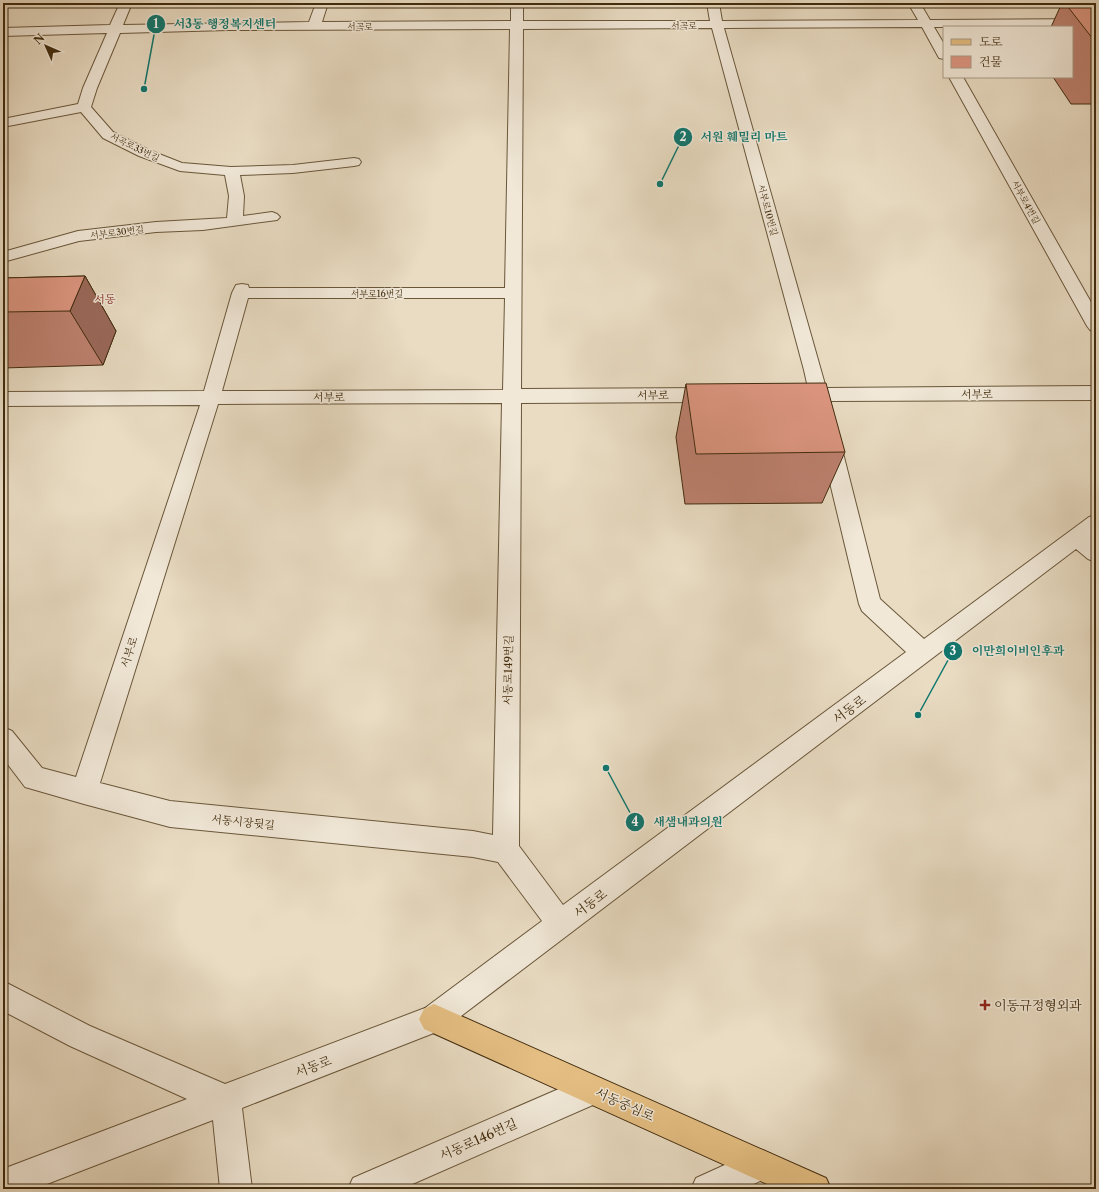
<svg xmlns="http://www.w3.org/2000/svg" width="1099" height="1192" viewBox="0 0 1099 1192" font-family="'Libre Caslon Text','Noto Serif KR',serif">
<style>
.lines{fill:none;stroke-linecap:round;stroke-linejoin:round}
.minor-casing{stroke:#6a573a;stroke-width:2}
.major-casing{stroke:#402b0d;stroke-width:2}
.minor{fill:#f1e8d8;fill-rule:evenodd}
.major{fill:#e4be82;fill-rule:evenodd}
.wall{fill:#be816f;stroke:#402b0d}
.shaded-wall{fill:#9b695a;stroke:#402b0d}
.building{fill:#dd9681;stroke:#402b0d}
.poi-dot{fill:#8f2418;stroke:#f1e8d8;stroke-width:1.5}
.labels{text-anchor:middle;dominant-baseline:central;stroke-width:3;stroke-linejoin:round;paint-order:stroke}
.far-street-label{font-size:9px;fill:#402b0d;stroke:#f1e8d8}
.far-quarter-label{font-size:11px;fill:#7a1f14;stroke:#f1e8d8}
.street-label{font-size:11px;fill:#402b0d;stroke:#f1e8d8}
.near-street-label{font-size:13px;fill:#402b0d;stroke:#f1e8d8}
.near-poi-label{font-size:13px;fill:#402b0d;stroke:#f1e8d8;text-anchor:start}
.leader{fill:none;stroke:#0f766e;stroke-width:1.5}
.callout-dot{fill:#0f766e;stroke:#f1e8d8;stroke-width:1.5}
.mark-label{font-size:12px;text-anchor:middle;font-weight:bold;fill:#fff}
.callout-label{font-size:12px;text-anchor:middle;font-weight:bold;fill:#0f766e;stroke:#f1e8d8;stroke-width:3;stroke-linejoin:round;paint-order:stroke}
</style>
<rect width="100%" height="100%" fill="#e9dcc3"/>
<filter id="stains"><feTurbulence type="fractalNoise" baseFrequency=".005" numOctaves="4"/><feColorMatrix values="0 0 0 0 .2 0 0 0 0 .09 0 0 0 0 .02 0 0 0 .5 -.17"/></filter>
<radialGradient id="worn" r=".72"><stop offset=".6" stop-color="#630" stop-opacity="0"/><stop offset="1" stop-color="#630" stop-opacity=".3"/></radialGradient>
<g class="lines">
<defs>
<path id="minor" d="M120,3H132L123,25L309,22L316,3H328L322,22L511,21V3H523V21H710L707,3H719L722,21L918,20L908,3H920L930,20L1096,19V27H934L944,44V59L939,58L922,27L724,28L826,388L1096,386V400L829,401L830,407L828,412L821,414L814,412L810,402H799L792,400L790,395L792,390L808,388L804,370L712,28L523,29L521,389L713,388L720,390L722,395L720,400L713,402L521,403L519,846L563,905L906,652L862,611L859,604L820,441L823,436L830,434L837,436L840,441L880,599L924,639L1089,517L1096,515V534L1092,538L1096,541V562L1088,559L1076,549L444,1029L242,1108L252,1189H220L213,1120L34,1189H3V1169L187,1099L70,1046L3,1011V981L90,1026L225,1084L425,1008L542,921L498,862L473,857L170,827L84,804L25,787L3,758V727L12,731L42,768L76,777L200,405L3,406V392L204,391L232,293L236,285L242,284L248,285L249,288H505L510,29L228,30L120,33L97,88L91,107L113,132L149,150L182,163L231,167L293,165L354,158L359,159L361,162L359,165L354,166L293,173L240,175L244,196L243,216L272,212L277,214L280,217L277,220L203,230L156,232L79,241L3,262V252L78,231L156,222L227,218L229,196L225,175L180,171L139,156L103,138L81,112L3,127V119L78,104L83,88L107,33L3,36V28L110,25ZM248,298H505L503,390L222,391ZM502,403L493,835L473,831L170,801L100,783L218,404Z
M949,77H963L1096,311V332L1090,330L1087,326Z
M591,1075L602,1079L606,1090L602,1101L401,1189H348L353,1178Z
M760,1149L771,1154L776,1165L771,1176L743,1189H691L696,1178Z"/>
<path id="major" d="M434,1004L826,1178L831,1189H778L424,1029L419,1019L424,1009Z"/>
</defs>
<use href="#minor" class="minor-casing"/>
<use href="#major" class="major-casing"/>
<use href="#minor" class="minor"/>
<use href="#major" class="major"/>
</g>
<path class="wall" d="M1062,3H1096V104H1071L1053,77H1072V27H1051Z
M85,276L116,331L103,365L3,368V278Z
M686,384L845,452L822,503L685,504L676,437Z"/>
<path class="shaded-wall" d="M85,276L116,331L103,365L70,311Z"/>
<path class="building" d="M1065,3H1096V43Z
M85,276L70,311L3,312V278Z
M826,383L845,452L696,454L686,384Z"/>
<path class="poi-dot" d="M983 999h4v4h4v4h-4v4h-4v-4h-4v-4h4z"/>
<g class="labels">
<g class="far-street-label">
<text x="684" y="25">서곡로</text>
<text x="360" y="26">서곡로</text>
<text transform="translate(135 147) rotate(26)">서곡로33번길</text>
<text transform="translate(1026 202) rotate(61)">서부로4번길</text>
<text transform="translate(768 210) rotate(75)">서부로10번길</text>
<text transform="translate(117 232) rotate(-7)">서부로30번길</text>
<text x="377" y="293">서부로16번길</text>
</g>
<g class="far-quarter-label">
<text x="105" y="299">서동</text>
</g>
<g class="street-label">
<text x="977" y="394">서부로</text>
<text x="653" y="395">서부로</text>
<text x="329" y="397">서부로</text>
<text transform="translate(129 652) rotate(-72)">서부로</text>
<text transform="translate(508 670) rotate(-89)">서동로149번길</text>
<text transform="translate(243 822) rotate(6)">서동시장뒷길</text>
</g>
<g class="near-street-label">
<text transform="translate(849 709) rotate(-37)">서동로</text>
<text transform="translate(590 903) rotate(-37)">서동로</text>
<text transform="translate(313 1066) rotate(-21)">서동로</text>
<text transform="translate(625 1104) rotate(24)">서동중심로</text>
<text transform="translate(478 1139) rotate(-24)">서동로146번길</text>
</g>
<g class="near-poi-label">
<text x="994" y="1005">이동규정형외과</text>
</g>
</g>
<path class="leader" d="M144 89L156 24M660 184L683 137M918 715L953 651M606 768L635 822"/>
<g class="callout-dot">
<circle cx="144" cy="89" r="4"/>
<circle cx="660" cy="184" r="4"/>
<circle cx="918" cy="715" r="4"/>
<circle cx="606" cy="768" r="4"/>
<circle cx="156" cy="24" r="10"/>
<circle cx="683" cy="137" r="10"/>
<circle cx="953" cy="651" r="10"/>
<circle cx="635" cy="822" r="10"/>
</g>
<g class="mark-label">
<text x="156" y="28">1</text>
<text x="683" y="141">2</text>
<text x="953" y="655">3</text>
<text x="635" y="826">4</text>
</g>
<g class="callout-label">
<text x="225" y="28">서3동 행정복지센터</text>
<text x="744" y="141">서원 훼밀리 마트</text>
<text x="1018" y="655">이만희이비인후과</text>
<text x="688" y="826">새샘내과의원</text>
</g>
<rect width="1099" height="1192" fill="none" stroke="#e9dcc3" stroke-width="16"/>
<rect x="4" y="4" width="1091" height="1184" fill="none" stroke="#402b0d" stroke-width="2"/>
<rect x="8" y="8" width="1083" height="1176" fill="none" stroke="#402b0d"/>
<rect x="943" y="26" width="130" height="52" fill="#f1e8d8" stroke="#aa9c87"/>
<rect x="951" y="39" width="20" height="6" fill="#e4be82" stroke="#aa9c87"/>
<text x="979" y="46" font-size="12" fill="#402b0d">도로</text>
<rect x="951" y="56" width="20" height="12" fill="#dd9681" stroke="#aa9c87"/>
<text x="979" y="66" font-size="12" fill="#402b0d">건물</text>
<g transform="translate(46 46) rotate(315)" stroke="#f1e8d8" stroke-width="3" paint-order="stroke">
<path d="M0-3L7 15L0 10L-7 15Z" fill="#402b0d"/>
<text y="-6" font-size="11" font-weight="bold" text-anchor="middle" fill="#402b0d">N</text>
</g>
<rect width="100%" height="100%" filter="url(#stains)"/>
<rect width="100%" height="100%" fill="url(#worn)"/>
</svg>
